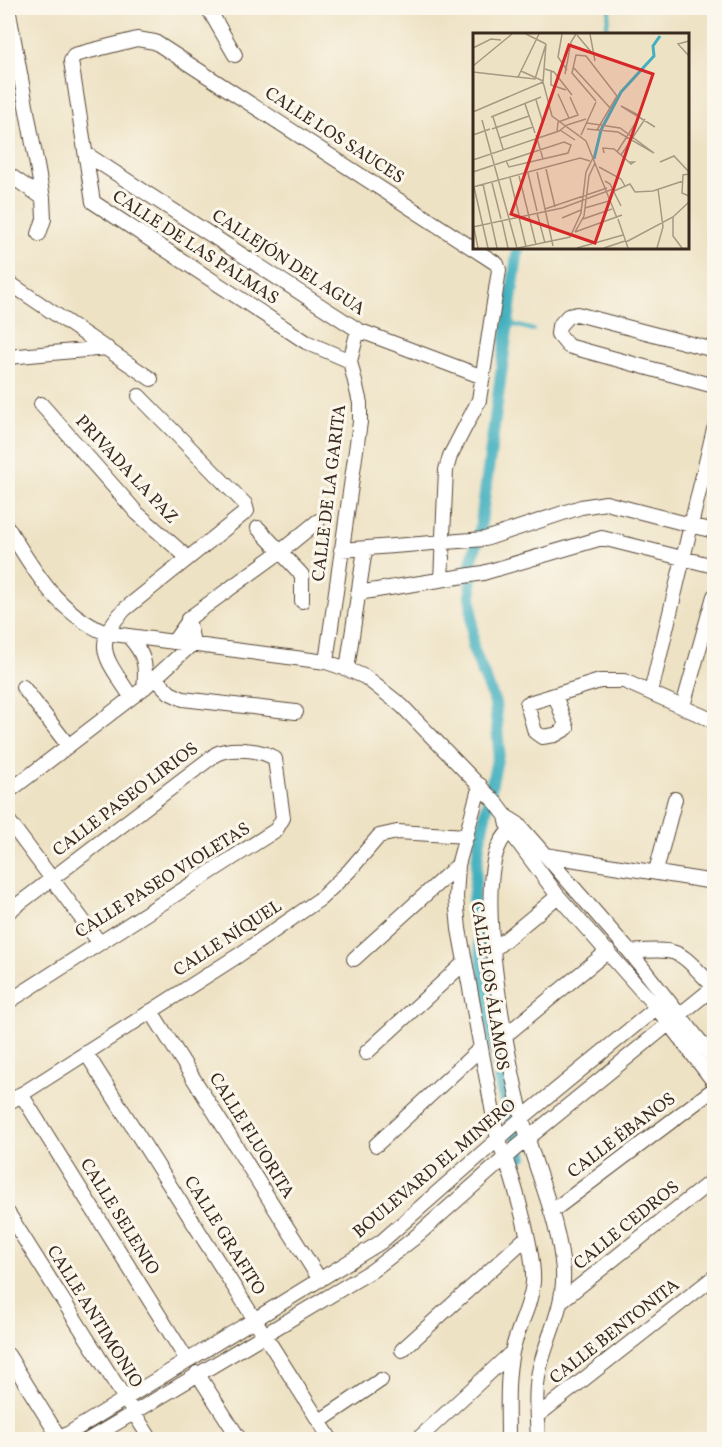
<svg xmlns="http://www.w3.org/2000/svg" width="722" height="1447" viewBox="0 0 722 1447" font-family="Vollkorn,serif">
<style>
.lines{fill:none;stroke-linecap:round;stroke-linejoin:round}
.stream{stroke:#42b0bf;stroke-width:4}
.canal{stroke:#42b0bf;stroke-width:12}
.minor-casing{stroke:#564637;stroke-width:16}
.minor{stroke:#fff;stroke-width:14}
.labels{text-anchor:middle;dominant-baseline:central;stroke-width:6;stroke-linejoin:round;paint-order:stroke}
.street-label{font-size:18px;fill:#3b2a1e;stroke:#fbf7ec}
.inset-river{fill:none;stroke:#42b0bf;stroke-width:3}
.inset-road{fill:none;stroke:#a69882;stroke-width:1.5}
.view{fill:#d62828;fill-opacity:0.15;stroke:#d62828;stroke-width:3}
.inset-edge{fill:none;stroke:#3b2a1e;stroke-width:3}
</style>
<rect width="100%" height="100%" fill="#fbf7ec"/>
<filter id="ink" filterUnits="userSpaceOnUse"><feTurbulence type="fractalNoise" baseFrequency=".0167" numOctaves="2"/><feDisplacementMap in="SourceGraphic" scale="12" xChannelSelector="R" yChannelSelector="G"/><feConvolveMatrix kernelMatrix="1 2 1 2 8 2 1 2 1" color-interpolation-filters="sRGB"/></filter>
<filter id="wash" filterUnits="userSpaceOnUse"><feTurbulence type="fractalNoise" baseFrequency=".008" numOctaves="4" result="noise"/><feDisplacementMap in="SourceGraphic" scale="24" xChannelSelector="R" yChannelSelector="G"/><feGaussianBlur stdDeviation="1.35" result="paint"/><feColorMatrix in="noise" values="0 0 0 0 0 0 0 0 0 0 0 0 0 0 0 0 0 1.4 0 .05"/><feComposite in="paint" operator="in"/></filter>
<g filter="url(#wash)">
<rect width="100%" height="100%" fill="#eee2c4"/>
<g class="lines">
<path class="stream" d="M605,34L610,8
M508,323L533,330"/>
<path class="canal" d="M518,248L480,530L470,567L473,648L495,703L499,750L479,844L473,901L501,1087L522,1156"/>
</g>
</g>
<g filter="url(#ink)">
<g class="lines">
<defs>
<path id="minor" d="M8,8L43,198L44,219L39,234
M208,8L235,55
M86,154L358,330L483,377
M8,174L43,198
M8,282L151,379
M714,350L577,314L568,316L559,326L558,334L568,346L714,386
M8,357L107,348
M350,361L306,342L93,202L71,61L74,55L137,39L155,42L497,264L499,270L479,400L450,456L446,470L441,580
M41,404L137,513L188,558
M8,528C33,570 58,613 106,633L326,662L347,669L365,677L402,706L497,804L506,816L509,830L558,896L656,1007L714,1082
M258,528L302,575V601
M341,550L485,539L581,507L606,503L714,531
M358,593L483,573L602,538L714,566
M128,636C144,653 147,664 144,688
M174,641L192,616L280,552L318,521
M326,662L360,422V403L350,361L358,330
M347,669L365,549
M155,678L170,693L183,699L296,712
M23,687L67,744
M651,692L714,429
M555,695L567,728L555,735L542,737L535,732L527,704L529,703L600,681H624L714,721
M131,697C108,660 89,646 125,609L247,511L245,504L139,396
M683,706L714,596
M480,785L458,865L456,898L459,929L498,1140C511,1169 535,1251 533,1282C531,1307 517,1328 512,1352C506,1380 508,1411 508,1440
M8,792L144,688L193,643L188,619
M510,819L518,824L630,952L714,1059
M8,820L99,942
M518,824C509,830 502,838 498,848C476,900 508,1059 522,1117C534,1169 559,1217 563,1271C565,1305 548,1335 540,1367C534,1391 537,1415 538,1440
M545,855L714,882
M656,871L675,799
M8,912L216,754C230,747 263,749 275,759L283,818L276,830L8,1002
M493,950L558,896
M630,952C683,948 677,950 714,987
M354,959L458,865
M151,1011L320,1280
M507,1034L608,951
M86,1053L331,1440
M366,1053L464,963
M21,1094L187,1360
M8,1103L239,955L320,899L349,871L379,836L397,832L467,836
M376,1145L480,1049
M551,1212L714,1089
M8,1213L151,1440
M561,1301L714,1179
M402,1350L527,1237
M8,1355L60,1439
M197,1373L240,1440
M537,1416L714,1277
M320,1421L381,1380
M58,1440L381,1242L522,1118L667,999
M88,1440L373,1270L413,1239L516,1148L714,987
M417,1440L512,1352"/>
</defs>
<use href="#minor" class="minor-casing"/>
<use href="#minor" class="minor"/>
</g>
</g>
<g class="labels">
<g class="street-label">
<text transform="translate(334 136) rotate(33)">CALLE LOS SAUCES</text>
<text transform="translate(195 248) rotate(33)">CALLE DE LAS PALMAS</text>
<text transform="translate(288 263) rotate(33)">CALLEJÓN DEL AGUA</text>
<text transform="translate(126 470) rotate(47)">PRIVADA LA PAZ</text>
<text transform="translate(330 493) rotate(-83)">CALLE DE LA GARITA</text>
<text transform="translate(126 800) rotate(-37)">CALLE PASEO LIRIOS</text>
<text transform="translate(163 881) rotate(-32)">CALLE PASEO VIOLETAS</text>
<text transform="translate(228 939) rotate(-33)">CALLE NÍQUEL</text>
<text transform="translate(489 986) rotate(81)">CALLE LOS ÁLAMOS</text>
<text transform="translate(251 1136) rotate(58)">CALLE FLUORITA</text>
<text transform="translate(622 1136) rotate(-37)">CALLE ÉBANOS</text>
<text transform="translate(435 1169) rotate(-40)">BOULEVARD EL MINERO</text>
<text transform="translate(119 1217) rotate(58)">CALLE SELENIO</text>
<text transform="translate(627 1226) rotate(-39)">CALLE CEDROS</text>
<text transform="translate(224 1236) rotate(58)">CALLE GRAFITO</text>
<text transform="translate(94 1317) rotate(58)">CALLE ANTIMONIO</text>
<text transform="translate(615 1332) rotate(-38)">CALLE BENTONITA</text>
</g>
</g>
<g transform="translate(473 33)">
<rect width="216" height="216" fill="#eee2c4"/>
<path class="inset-river" d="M148,59L181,23L180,13L187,3M121,126L128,97L148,59"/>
<path class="inset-road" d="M53,1L73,11M89,1L85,24L94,37M117,1L122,28M104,2L119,20M216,8L205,11L216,23M73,11L70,49L79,83L113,108L144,185M0,15L18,6L28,7M0,33L39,1M100,34L138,76M72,36L81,39L99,62M78,37V52L93,57M48,38L70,48M0,39L62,46L73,11M92,41L98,9L103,1M45,44L66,1M85,61L96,85M63,67L70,90M123,68L99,40L103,22L113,23L144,63L124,97M52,71L62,100M148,73L182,94M148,73L167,83M0,79L70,49M18,84L68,64M20,84L30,116M9,87L44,215M114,90L147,95L181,120M94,92L113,86M19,96L56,83M114,96L145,99L181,120M87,97L102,107M84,99L85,89L105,82L97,64M0,102L17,96M63,102L70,126M108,102L123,69M27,105L60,94M144,119L167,83M131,120L130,115L141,116L156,129H161L158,131L156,129M148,122L172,86M0,127L86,98L94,92M187,129L201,123L216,139M126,134L148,146L152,153M73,136L82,174M0,139L24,131L91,109L98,112L95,120L36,134L33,128M64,139L80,213M55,140L64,178M216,141L210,142L209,160L216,163M46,143L63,212M37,145L46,182M132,148L137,151L148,173M19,150L28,186M10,151L24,215M0,154L107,125L117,128M1,154L15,215M141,158L157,151L162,159L180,158L210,148M112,175L136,168M72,176L134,155M64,180L72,210M46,184L53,214M200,184V203L209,215M89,185L108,177M110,186L139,176M145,186L155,215M29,188L35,215M0,190L5,215M0,194L89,175L140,156M102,199L111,183L116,143L122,130M102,199L149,182M153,209L200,184L216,169M45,215L97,204L108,180L113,139L121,123M104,215L150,202M131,215L152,208M184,215L190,194L185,156"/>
<path class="view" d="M96,12L180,41L122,210L38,181Z"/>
<rect width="216" height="216" class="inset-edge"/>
</g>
<rect width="722" height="1447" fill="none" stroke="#fbf7ec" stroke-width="30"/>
</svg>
